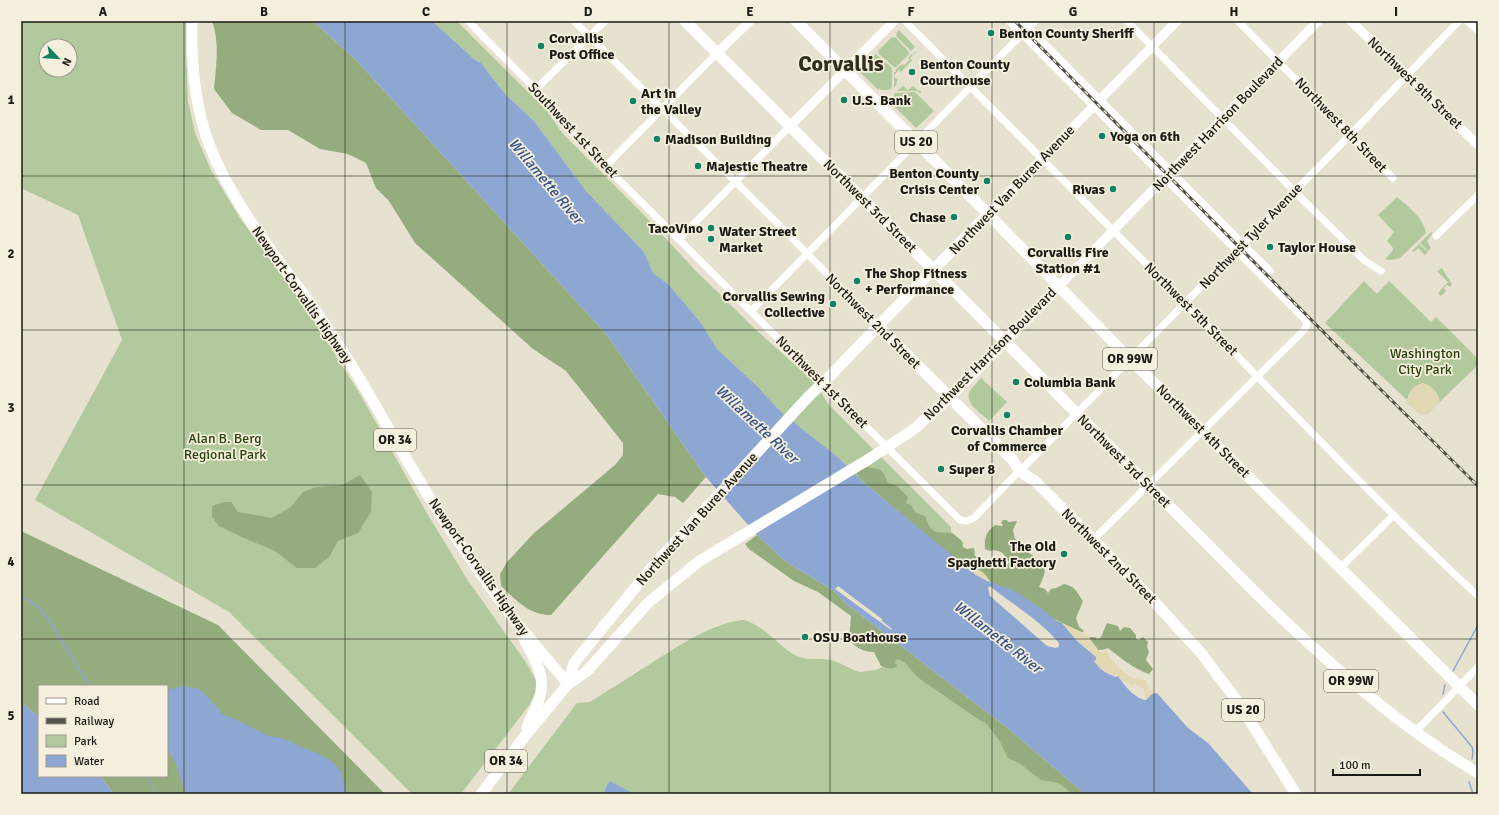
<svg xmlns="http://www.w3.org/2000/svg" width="1499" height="815" viewBox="0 0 1499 815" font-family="Signika,sans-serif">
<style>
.green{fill:#b2c89d;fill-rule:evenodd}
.forest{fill:#95ac7e}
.sand{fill:#e2d9b4}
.water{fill:#8ea6d2;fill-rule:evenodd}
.pier{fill:#e7e2d0}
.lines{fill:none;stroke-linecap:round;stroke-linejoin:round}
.stream{stroke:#8ea6d2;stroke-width:1.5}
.minor{stroke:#fff;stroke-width:7}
.major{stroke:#fff;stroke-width:9}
.highway{stroke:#fff;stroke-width:11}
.rail-casing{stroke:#545148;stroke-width:3}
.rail{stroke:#f5efdd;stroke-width:1.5;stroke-dasharray:4.5;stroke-linecap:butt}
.grid{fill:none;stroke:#1b1913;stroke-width:1;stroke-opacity:0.55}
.poi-dot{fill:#118361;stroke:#f5efdd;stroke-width:1.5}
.labels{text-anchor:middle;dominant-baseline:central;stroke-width:3.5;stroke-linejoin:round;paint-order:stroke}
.shield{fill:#f5efdd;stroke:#5c5950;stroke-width:1}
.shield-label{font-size:13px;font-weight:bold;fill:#1b1913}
.poi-label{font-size:14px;font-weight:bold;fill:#1b1913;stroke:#f5efdd;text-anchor:start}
.street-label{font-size:14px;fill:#1b1913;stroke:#f5efdd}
.park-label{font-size:14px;fill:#2a400d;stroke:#f5efdd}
.water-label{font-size:15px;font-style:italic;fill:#345089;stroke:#f5efdd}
.town-label{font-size:22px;font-weight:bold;fill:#302c1e;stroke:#f5efdd}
.neatline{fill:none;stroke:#1b1913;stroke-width:1.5}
.grid-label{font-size:13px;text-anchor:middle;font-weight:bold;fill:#1b1913}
</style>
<rect width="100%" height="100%" fill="#e7e2d0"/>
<path class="green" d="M21,21H187L186,53L188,101L195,133L211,170L240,218L307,310L360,394L425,510L467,579L527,664L536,680V691L530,704L461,794H412L229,612L35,500L122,340L78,215L21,188ZM46,46H70V70H46Z
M432,21H457L547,111L563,134L645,216L695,270L754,328L817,385L828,404L951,527V532L964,543L954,557L862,481L840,459L781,412L756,385L717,349L701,323L682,300L667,283L653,273L644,252L586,191L534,121L506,95L481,63L474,59Z
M899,30L915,47L911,51L896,36L897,35L896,34Z
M892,37L894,38L895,37L909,52V54L895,68L879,54L878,51Z
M915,51L916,52L910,58L912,60L901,72L899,70L893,76L898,80L896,82L897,84L894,88V72H896L895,70L902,64L904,65L910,60L908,58L912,54L913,55Z
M876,54L892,68V87L889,90H881L879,88L878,90L859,71Z
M903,86L908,90L913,86L919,91H921V94L917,91H897Z
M915,92L934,111L916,128L895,107L896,106L894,104V94L896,93Z
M1397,197C1408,206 1424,219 1426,233L1400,258L1391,260L1385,259L1392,252L1393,248L1387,241L1394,232L1378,215Z
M1431,232L1433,233L1427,241L1431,248L1428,251L1420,243Z
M1419,244L1428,252L1425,255L1418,248L1414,252L1412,251Z
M1442,268L1452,284L1450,287L1447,285L1444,288L1446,291L1441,296L1438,293L1448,282L1437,271Z
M1364,281L1377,294L1389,281L1431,322L1436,317L1478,359V365L1426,415H1421L1407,402V400L1325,323Z
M981,378L1007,402L989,421C982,414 963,402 970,391C973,386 978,382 981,378Z
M744,620C765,626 777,645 795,655C810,662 817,657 831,660C841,662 850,670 860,672C862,672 866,671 869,671C888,669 890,659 900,645L1085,794H508L577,703L590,702C610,689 630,677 650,664C677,647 711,623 744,620Z"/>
<path class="forest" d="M212,21H313L357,61L606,334L706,477L683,503L675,497L658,494L551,615C529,615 515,599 501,586L500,574L507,562L534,533L615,465L623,455V443L566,371L533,349L415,243L389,201L376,188L366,163L348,154L320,149L288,130H261L232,113L214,89C216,66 220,43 212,21Z
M868,467L879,469L884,474L888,483L897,486L908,497L906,503L911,505L916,513L925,516C931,534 934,532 952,533L961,540L963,547L967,549L974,548L975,556L993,565L1004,567L1009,563C1006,554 998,548 990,551L985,549C984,538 986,532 995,525L1002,526L1003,525L1001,523L1003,520H1006L1009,522L1017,521L1013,530L1015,539L1021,541L1025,550L1043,563C1047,572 1043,578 1039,587L1045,589L1048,593L1051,589L1056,588L1064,584C1076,587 1076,591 1083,601L1076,618L1079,627L1084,631L1081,633L1073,631L1066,625L992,587L990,581L979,573L974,566L954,559L858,477L857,472L861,468Z
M360,475L372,492L371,512L358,533L338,541L329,557L315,568H297L275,551L244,538L219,526L212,517V506L224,502H231L238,512L272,518L291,507L303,492L316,487L342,485Z
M21,531L218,625L385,794H114L100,776H167V686H39V717L21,702Z
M757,535L785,561L834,591L845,603L1005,726L1085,794H1073L1058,783L1041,780L1019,763L1008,758L999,740L986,723L981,721L920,679L914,673L903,661L897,659L895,662L897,666C892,670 886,668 881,666L874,652C864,652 856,648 849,640L851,616L818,592L794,581L749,549L745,544Z
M1107,623L1118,626L1120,631L1124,627L1130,628L1136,635V639L1139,640L1143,637L1148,642L1147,647L1149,652L1146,660L1153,669L1149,674C1136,670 1119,657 1108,648L1102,650H1097L1089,637H1095L1098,639L1101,637Z"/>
<path class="sand" d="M1423,383C1433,386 1437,392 1440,401L1426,415H1421L1407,402C1408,392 1413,385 1423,383Z
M966,567C976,567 986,572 990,582L976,575Z
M1062,623L1086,634L1100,652H1103L1105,649C1115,664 1126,681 1146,680L1147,682V685L1150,690L1154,693L1146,700L1143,688L1134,684L1131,686L1129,683L1121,680L1118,676L1116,677L1106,672L1097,665L1088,649L1077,641Z"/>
<path class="water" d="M313,21H432L474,59L481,63L506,95L534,121L586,191L644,252L653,273L667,283L682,300L701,323L717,349L756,385L781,412L840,459L862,481L976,575L987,581L1013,590L1041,608L1057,621L1062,623L1077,641L1096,657V660L1094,661C1099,669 1107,674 1116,677L1118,676C1124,685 1135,699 1146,700L1152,694L1157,693L1188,728L1208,743L1253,794H1085L1005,726L845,603L834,591L785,561L757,535L706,477L606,334L357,61ZM990,586C1014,606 1038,618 1059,643V646L1056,648L1047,646L990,596L988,588Z
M183,686L199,689L211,700L223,715L237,720L269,736L282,738L325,757L333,762L341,772L347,794H186L175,762L167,749V690Z
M21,702L39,717V776H100L114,794H21Z
M610,781L634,794H604L606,787Z"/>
<path class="pier" d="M838,586L882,619V621L892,629L891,630L835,589Z"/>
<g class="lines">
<path class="stream" d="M21,597L37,605L53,626L89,686
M1453,671L1478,625
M1443,694L1445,685
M1443,712L1472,747L1473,752L1472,759
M147,776L156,794
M1469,782L1473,794"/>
<path class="minor" d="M468,21L548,102L572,133L960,520L967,521L974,518L1020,470
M574,21L785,231L878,326
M905,21C1007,125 1111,227 1213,331C1300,420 1386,511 1478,596
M1009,21L1305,320L1307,324L1305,329L1093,540
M1022,21L1270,271
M1127,21L1301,198L1365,261L1381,271
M1238,21L1393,178
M1467,21L1478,31
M536,89L605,21
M606,166L717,53
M1436,236L1478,195
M679,239L790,126
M751,311L1035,21
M1024,467L1351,134L1459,21
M1341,567L1394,515
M1415,732L1478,667"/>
<path class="major" d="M1351,21L1478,145
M717,53L750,21
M790,126L894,21
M988,214L1177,21
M1058,287L1318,21"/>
<path class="highway" d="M192,21C191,63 194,104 209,144C236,215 294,276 335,339C369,391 398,447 431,500C457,540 484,580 513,618C531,641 550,662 568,684
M685,21L1270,607C1334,668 1401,728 1478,773
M796,21L995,221L1123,352L1478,705
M878,326L1012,459C1017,469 1025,476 1035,481L1148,595L1201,653L1238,702L1296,794
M523,637C535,661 549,677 537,705C534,713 529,720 527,728
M568,684L574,663L652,567L809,396L830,376L878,326L988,214
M481,794L525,736L568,684L586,672L648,603L698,562L869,459L914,429L950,397L1058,287"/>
<defs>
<path id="rail" d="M1015,21L1361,370L1478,486"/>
</defs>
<use href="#rail" class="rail-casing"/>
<use href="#rail" class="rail"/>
</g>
<path class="grid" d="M184,21V794M345,21V794M507,21V794M669,21V794M830,21V794M992,21V794M1154,21V794M1315,21V794M21,176H1478M21,330H1478M21,485H1478M21,639H1478"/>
<g class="poi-dot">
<circle cx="991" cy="33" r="4"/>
<circle cx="541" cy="46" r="4"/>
<circle cx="912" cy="72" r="4"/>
<circle cx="844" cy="100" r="4"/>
<circle cx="633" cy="101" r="4"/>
<circle cx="1102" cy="136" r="4"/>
<circle cx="657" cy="139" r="4"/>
<circle cx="698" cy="166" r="4"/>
<circle cx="987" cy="181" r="4"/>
<circle cx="1113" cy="189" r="4"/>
<circle cx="954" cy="217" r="4"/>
<circle cx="711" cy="228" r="4"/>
<circle cx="1068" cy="237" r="4"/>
<circle cx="711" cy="239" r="4"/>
<circle cx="1270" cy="247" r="4"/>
<circle cx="857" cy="281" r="4"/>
<circle cx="833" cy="304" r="4"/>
<circle cx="1016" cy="382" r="4"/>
<circle cx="1007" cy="415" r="4"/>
<circle cx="941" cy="469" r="4"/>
<circle cx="1064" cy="554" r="4"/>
<circle cx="805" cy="637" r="4"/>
</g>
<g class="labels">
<g class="shield">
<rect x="895" y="131" width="42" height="22" rx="3"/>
<rect x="1103" y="348" width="54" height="22" rx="3"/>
<rect x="374" y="429" width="42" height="22" rx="3"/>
<rect x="1324" y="670" width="54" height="22" rx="3"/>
<rect x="1222" y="699" width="42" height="22" rx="3"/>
<rect x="485" y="750" width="42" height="22" rx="3"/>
</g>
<g class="shield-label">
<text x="916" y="142">US 20</text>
<text x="1130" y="359">OR 99W</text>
<text x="395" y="440">OR 34</text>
<text x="1351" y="681">OR 99W</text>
<text x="1243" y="710">US 20</text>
<text x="506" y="761">OR 34</text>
</g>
<g class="poi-label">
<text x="999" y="33">Benton County Sheriff</text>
<text x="549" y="38">Corvallis<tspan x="549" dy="16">Post Office</tspan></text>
<text x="920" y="64">Benton County<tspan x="920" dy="16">Courthouse</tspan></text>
<text x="641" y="93">Art in<tspan x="641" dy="16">the Valley</tspan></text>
<text x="852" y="100">U.S. Bank</text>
<text x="1110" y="136">Yoga on 6th</text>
<text x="665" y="139">Madison Building</text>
<text x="706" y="166">Majestic Theatre</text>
<text x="979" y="173" text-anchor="end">Benton County<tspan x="979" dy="16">Crisis Center</tspan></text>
<text x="1105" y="189" text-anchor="end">Rivas</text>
<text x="946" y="217" text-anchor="end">Chase</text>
<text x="703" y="228" text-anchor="end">TacoVino</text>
<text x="719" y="231">Water Street<tspan x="719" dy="16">Market</tspan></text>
<text x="1278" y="247">Taylor House</text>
<text x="1068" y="252" text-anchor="middle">Corvallis Fire<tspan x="1068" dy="16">Station #1</tspan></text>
<text x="865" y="273">The Shop Fitness<tspan x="865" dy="16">+ Performance</tspan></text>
<text x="825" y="296" text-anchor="end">Corvallis Sewing<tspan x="825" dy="16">Collective</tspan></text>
<text x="1024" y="382">Columbia Bank</text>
<text x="1007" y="430" text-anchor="middle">Corvallis Chamber<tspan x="1007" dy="16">of Commerce</tspan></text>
<text x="949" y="469">Super 8</text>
<text x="1056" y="546" text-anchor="end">The Old<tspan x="1056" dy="16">Spaghetti Factory</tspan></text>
<text x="813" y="637">OSU Boathouse</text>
</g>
<g class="street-label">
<text transform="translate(1415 83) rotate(44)">Northwest 9th Street</text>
<text transform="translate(1218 124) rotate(-46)">Northwest Harrison Boulevard</text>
<text transform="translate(1341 125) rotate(46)">Northwest 8th Street</text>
<text transform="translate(573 130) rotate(47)">Southwest 1st Street</text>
<text transform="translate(1012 190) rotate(-46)">Northwest Van Buren Avenue</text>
<text transform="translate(870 206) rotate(45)">Northwest 3rd Street</text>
<text transform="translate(1251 236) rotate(-46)">Northwest Tyler Avenue</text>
<text transform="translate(302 295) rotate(55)">Newport-Corvallis Highway</text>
<text transform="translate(1191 309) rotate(45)">Northwest 5th Street</text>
<text transform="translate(873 321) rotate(45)">Northwest 2nd Street</text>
<text transform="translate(990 354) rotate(-45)">Northwest Harrison Boulevard</text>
<text transform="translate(822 382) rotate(45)">Northwest 1st Street</text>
<text transform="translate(1203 431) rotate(45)">Northwest 4th Street</text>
<text transform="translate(1124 461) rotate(45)">Northwest 3rd Street</text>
<text transform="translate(697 519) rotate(-48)">Northwest Van Buren Avenue</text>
<text transform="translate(1109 556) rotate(45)">Northwest 2nd Street</text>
<text transform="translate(479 567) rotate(55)">Newport-Corvallis Highway</text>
</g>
<g class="park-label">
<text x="1425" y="353">Washington<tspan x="1425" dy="16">City Park</tspan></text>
<text x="225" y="438">Alan B. Berg<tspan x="225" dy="16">Regional Park</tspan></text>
</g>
<g class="water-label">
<text transform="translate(546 181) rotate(50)">Willamette River</text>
<text transform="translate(757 424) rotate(43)">Willamette River</text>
<text transform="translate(998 637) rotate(38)">Willamette River</text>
</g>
<g class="town-label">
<text x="841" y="63">Corvallis</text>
</g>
</g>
<rect width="1499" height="815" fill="none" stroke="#f5efdd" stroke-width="44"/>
<rect x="38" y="685" width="130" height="92" fill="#f5efdd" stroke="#9e998c"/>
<rect x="46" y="698" width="20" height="6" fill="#ffffff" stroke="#9e998c"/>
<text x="74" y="705" font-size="12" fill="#1b1913">Road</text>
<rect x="46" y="718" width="20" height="6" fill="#545148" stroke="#9e998c"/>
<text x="74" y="725" font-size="12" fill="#1b1913">Railway</text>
<rect x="46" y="735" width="20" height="12" fill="#b2c89d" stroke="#9e998c"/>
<text x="74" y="745" font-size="12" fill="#1b1913">Park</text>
<rect x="46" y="755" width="20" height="12" fill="#8ea6d2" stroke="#9e998c"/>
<text x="74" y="765" font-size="12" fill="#1b1913">Water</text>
<g transform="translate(58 58) rotate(115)"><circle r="19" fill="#f5efdd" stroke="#9e998c"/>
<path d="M0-3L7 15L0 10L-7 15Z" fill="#118361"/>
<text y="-6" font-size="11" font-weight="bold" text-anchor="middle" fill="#1b1913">N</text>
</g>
<path d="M1333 769v6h87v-6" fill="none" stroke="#1b1913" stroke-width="2"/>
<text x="1339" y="769" font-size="12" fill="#1b1913" stroke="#f5efdd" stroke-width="3" paint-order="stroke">100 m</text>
<rect x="22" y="22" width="1455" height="771" class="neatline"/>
<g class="grid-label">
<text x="103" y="16">A</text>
<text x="264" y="16">B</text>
<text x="426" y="16">C</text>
<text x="588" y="16">D</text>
<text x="750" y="16">E</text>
<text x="911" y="16">F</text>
<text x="1073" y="16">G</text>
<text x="1234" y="16">H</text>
<text x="1396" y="16">I</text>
<text x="11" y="104">1</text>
<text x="11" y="258">2</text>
<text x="11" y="412">3</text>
<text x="11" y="566">4</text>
<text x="11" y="720">5</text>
</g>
</svg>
